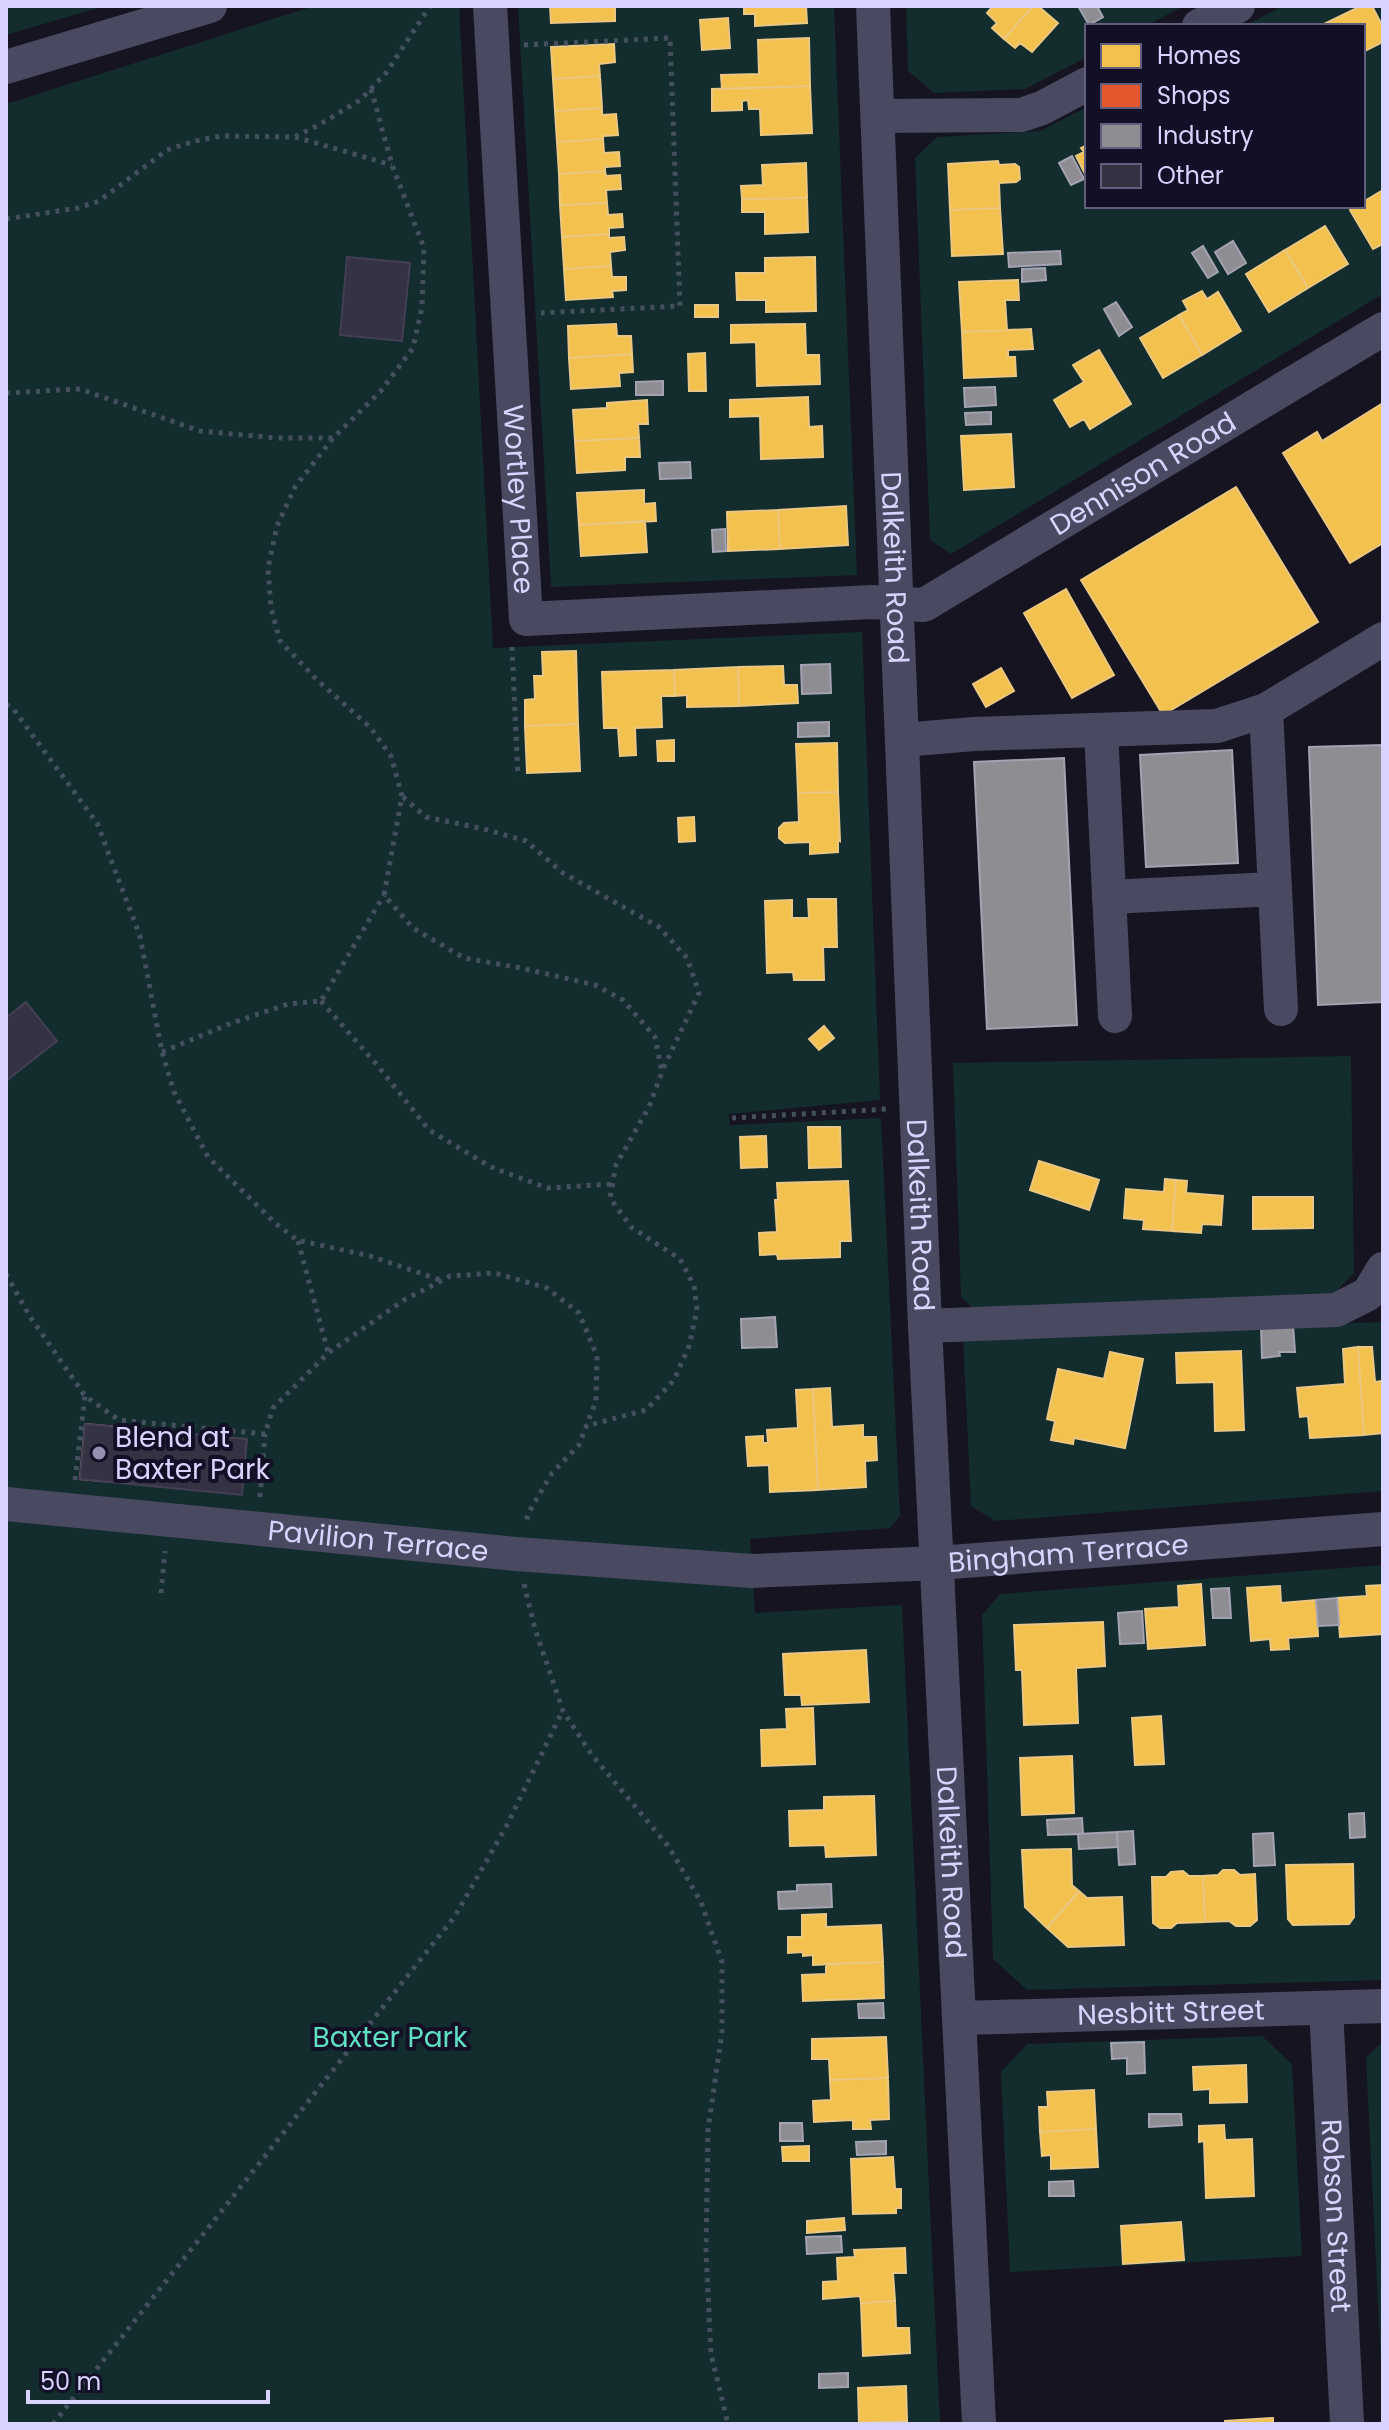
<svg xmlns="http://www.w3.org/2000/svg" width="1389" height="2430" viewBox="0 0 1389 2430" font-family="Poppins,sans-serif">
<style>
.green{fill:#132c2d}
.homes{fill:#f2c14e;stroke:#eac783;stroke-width:2}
.shops{fill:#e4572e;stroke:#e17c6d;stroke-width:2}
.industry{fill:#8d8d92;stroke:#a4a2b3;stroke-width:2}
.building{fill:#343243;stroke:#433f54;stroke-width:2}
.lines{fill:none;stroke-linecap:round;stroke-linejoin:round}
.path{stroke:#44505f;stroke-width:5;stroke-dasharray:4 6;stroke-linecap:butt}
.minor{stroke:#4a4962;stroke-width:34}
.poi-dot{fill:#9591b1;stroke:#130f26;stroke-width:3}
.labels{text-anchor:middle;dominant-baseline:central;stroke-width:8;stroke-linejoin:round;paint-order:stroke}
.street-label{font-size:28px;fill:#d9d4ff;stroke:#130f26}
.poi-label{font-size:28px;fill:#d9d4ff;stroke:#130f26;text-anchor:start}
.park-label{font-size:28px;fill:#5fe0c0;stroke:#130f26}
</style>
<rect width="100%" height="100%" fill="#161421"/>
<path class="green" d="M6,6H105L6,35Z
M314,6H459L493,648L862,632L880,1100L729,1114L730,1125L881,1118L900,1516L890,1528L750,1539L755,1613L902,1605L940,2424H6V104Z
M518,6H834L857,575L551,587Z
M906,6H1184L1146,26H1087V57L1025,89L934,93L908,71Z
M1283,6H1383V294L951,554L930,540L915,158L937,137L1040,131L1087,107V206H1363V26H1244Z
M1351,1056L1354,1273L1329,1299L975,1310L961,1297L953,1063Z
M1383,1322V1491L995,1521L971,1506L963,1336Z
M1383,1565V1980L1027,1990L993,1959L982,1615L1000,1594Z
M1262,2036L1292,2064L1302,2256L1010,2272L1001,2072L1027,2044Z
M1383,2041V2406L1366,2058Z"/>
<path class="homes" d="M550,6H615V21L551,23Z
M744,6H806L807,23L755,26V14H744Z
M993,6H1033L1004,39L992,28L997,23L987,13Z
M1033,6H1038L1058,23L1032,52L1020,43L1015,48L1004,39Z
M1361,6H1372L1383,27V42L1363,52V26H1320Z
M728,18L730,48L702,50L700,20Z
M809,38L810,86L722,89L721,75L759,74L758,40Z
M614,44L615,62L599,64L600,76L553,79L551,47Z
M600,76L602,108L555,111L553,79Z
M810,86L812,133L761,135L760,109H749L748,100L742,101V110L712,111V89Z
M602,108V115L616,114L618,135L603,136V139L557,142L555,111Z
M603,139L604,153L619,152L620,166L605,167V171L559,174L557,142Z
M1087,145V178L1076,156L1084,152L1081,148Z
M998,161L999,165L1015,164L1019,167L1020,179L1016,182L999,183L1000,208L950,210L948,164Z
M806,163L807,198L742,199L741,186L763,185L762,165Z
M605,171L606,176L620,175L621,189L606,190L607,203L560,205L559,174Z
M1383,190V244L1373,249L1350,210L1356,206H1363V202Z
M807,198L808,232L765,234V212H742V199Z
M607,203L608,215L622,214L623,227L609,228V234L562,237L560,205Z
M1000,208L1003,254L952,256L950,210Z
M1325,226L1348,264L1308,288L1285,250Z
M609,234V238L624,237L625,250L610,252L611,266L564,269L562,237Z
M1285,250L1308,288L1269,312L1246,274Z
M815,257L816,311L766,312V300H737L736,273H765V258Z
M611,266L612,277H626V290L612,291L613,297L566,300L564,269Z
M1018,280L1019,300H1005L1007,330L962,332L959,282Z
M1202,291L1207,299L1218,292L1241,331L1202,355L1179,315L1188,310L1183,301Z
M695,305H718V317H695Z
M1179,315L1202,355L1163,378L1140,338Z
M616,324L617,336H631L632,354L569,358L568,326Z
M805,324L806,355H819L820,384L757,386L756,342L731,343V325Z
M1031,329L1033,349L1008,350V357H1015L1016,376L964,378L962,332Z
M1099,350L1131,404L1090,429L1084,419L1070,427L1054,400L1084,382L1073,365Z
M705,353L706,391H689L688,354Z
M632,354L633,372L619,373L620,386L571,389L569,358Z
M808,397L809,427L822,426L823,457L761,459L760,416L730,417V400Z
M647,400L648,424H638L639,438L575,441L573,410L607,408V403Z
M1383,403V543L1350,563L1283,453L1317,432L1322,441Z
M1011,434L1014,487L964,490L961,436Z
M639,438L640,457H625V470L577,473L575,441Z
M1236,487L1318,622L1163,715L1081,580Z
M644,490V504L655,503L656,521L579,525L577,493Z
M846,506L848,545L780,549L778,510Z
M778,510L780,549L728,551L727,512Z
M645,521L647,552L581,556L579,525Z
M1066,589L1114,675L1072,698L1024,613Z
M576,651L578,724L525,726V700L535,699L534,676H543L542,652Z
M783,666L784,685H797L798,703L739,706L738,667Z
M738,667L739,706L687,707V695L675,696L674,670Z
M1001,668L1014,691L986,707L973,684Z
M674,670L675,696H661L662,727L635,728L636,755L620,756L618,728H604L602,672Z
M578,724L580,771L527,773L525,726Z
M674,740V761H658L657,741Z
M837,743L838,792L798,793L796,744Z
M838,792L840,841L838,840V852L810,854V842L785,843L779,838V828L784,823L799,822L798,793Z
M694,817L695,841L679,842L678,818Z
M808,899H836L837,947H823L824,980H794L793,972L767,973L765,901L792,900V918H809Z
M824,1026L834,1038L819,1050L809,1039Z
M808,1127H840L841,1167L809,1168Z
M766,1136L767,1167L741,1168L740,1137Z
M1039,1161L1099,1180L1089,1210L1030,1190Z
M1165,1179L1176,1180L1172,1231L1143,1229L1144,1220L1124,1218L1126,1189L1164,1192Z
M1176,1180L1187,1181L1186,1193L1223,1196L1221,1225L1202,1224L1201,1233L1172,1231Z
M848,1181L851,1241H840V1257L778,1259L777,1254L760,1255L759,1233L777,1232L775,1200H778L777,1183Z
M1253,1197H1313V1228L1253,1229Z
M1358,1347L1364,1435L1310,1438L1308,1416L1300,1417L1297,1388L1345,1384L1343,1349Z
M1358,1347H1372L1375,1382L1383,1381V1433L1364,1435Z
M1241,1351L1244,1430L1215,1431L1214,1382L1177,1383L1176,1353Z
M1110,1352L1143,1359L1125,1448L1074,1438L1073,1444L1051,1440L1055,1421L1047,1419L1058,1369L1104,1379Z
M830,1388L832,1427L863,1425V1437H876L877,1460L865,1461L866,1487L818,1490L813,1389Z
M813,1389L818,1490L770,1492L769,1465L748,1466L746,1437L763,1436V1443H768L767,1430L798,1428L796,1390Z
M1201,1584L1205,1645L1148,1649L1145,1609L1179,1607L1178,1586Z
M1383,1585V1634L1340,1637L1337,1598L1367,1596L1366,1586Z
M1280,1586L1281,1603L1316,1600L1318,1636L1288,1638L1289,1649L1271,1650L1270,1639L1251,1641L1247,1588Z
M1103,1622L1105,1666L1076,1668L1078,1723L1024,1725L1022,1670H1016L1014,1625Z
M866,1650L869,1702L802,1705L801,1695H785L783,1654Z
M813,1708L815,1764L762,1766L761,1730L787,1729L786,1709Z
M1161,1716L1164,1764L1135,1765L1132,1718Z
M1072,1756L1074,1813L1022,1815L1020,1758Z
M874,1796L876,1855L826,1857L825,1845L790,1846L789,1811L824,1810V1797Z
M1071,1849L1072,1885L1079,1891L1047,1928L1025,1907L1022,1850Z
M1353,1864L1354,1917L1349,1924L1293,1925L1288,1919L1286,1865Z
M1223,1870H1234L1240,1875L1255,1874L1257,1920L1250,1926H1236L1229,1921L1205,1922L1203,1876L1218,1875Z
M1183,1871L1189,1876H1203L1205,1922L1177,1923L1171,1928H1160L1153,1923L1152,1877H1166L1171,1872Z
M1079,1891L1087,1898L1122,1897L1124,1945L1068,1947L1047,1928Z
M826,1914V1927L881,1925L883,1962L813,1965V1955L803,1956V1952L788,1953V1937H802V1915Z
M883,1962L884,1998L803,2001L802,1975L826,1974V1964Z
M886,2037L888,2078L830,2080L829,2059H812V2039Z
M1246,2065L1247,2102L1210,2103V2089L1194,2090L1193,2067Z
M888,2078L889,2119L870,2120L871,2129H853V2120L814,2122L813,2101L831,2100L830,2080Z
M1094,2090L1096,2129L1040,2132L1039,2107H1048L1047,2092Z
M1224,2125L1225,2140L1252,2139L1254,2196L1206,2198L1204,2141L1199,2142V2126Z
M1096,2129L1098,2167L1051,2169V2155L1042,2156L1040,2132Z
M809,2146V2161H783L782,2147Z
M893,2157L895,2189H901V2208H896V2213L853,2214L851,2159Z
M844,2218L845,2230L807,2233V2221Z
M1181,2222L1184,2260L1123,2264L1121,2226Z
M905,2248L906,2273H893L895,2301L861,2303L860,2296L823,2299V2282L838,2281L837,2258L855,2257L854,2250Z
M895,2301L896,2328H909L910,2353L863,2356L861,2303Z
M906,2386L907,2421L859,2423L858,2388Z
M1273,2418V2424H1225V2421Z"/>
<path class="shops" d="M85,1424L117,1427L112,1482L80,1479Z"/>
<path class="industry" d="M1078,6H1097L1103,17L1089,25Z
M1072,156L1084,179L1071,185L1059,163Z
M1233,241L1246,263L1228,274L1215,252Z
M1203,246L1218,272L1208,278L1192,253Z
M1060,251L1061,264L1009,267L1008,253Z
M1045,268L1046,280L1022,282V269Z
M1116,302L1132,327L1119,336L1104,309Z
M663,381V395H636V382Z
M995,387L996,405L965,407L964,388Z
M991,412V424L966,425L965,413Z
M690,462L691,478L660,479L659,463Z
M725,529L726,551L713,552L712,530Z
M830,664L831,693L802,694L801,665Z
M829,722V736L798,737V723Z
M1383,745V1002L1318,1005L1309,747Z
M1232,750L1238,863L1146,867L1140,755Z
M1064,758L1077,1025L987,1029L974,762Z
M775,1317L777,1347L742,1348L741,1319Z
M1293,1325L1295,1352H1279L1280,1356L1262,1358L1261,1326Z
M1229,1588L1231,1618H1213L1211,1589Z
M1337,1598L1339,1625L1318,1626L1316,1600Z
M1142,1611L1144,1643L1120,1644L1118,1613Z
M1364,1813L1365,1837L1350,1838L1349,1814Z
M1082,1818L1083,1834L1048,1835L1047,1820Z
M1133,1831L1135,1864L1119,1865L1117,1832Z
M1117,1832L1118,1847L1079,1849L1078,1834Z
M1273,1833L1275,1865L1254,1866L1253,1834Z
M831,1884L832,1907L779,1909L778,1892L797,1891V1885Z
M883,2003L884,2018H859L858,2004Z
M1144,2042L1145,2073L1127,2074V2058L1112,2059L1111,2043Z
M1149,2114H1181L1182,2125L1149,2127Z
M780,2123H802L803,2141H780Z
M886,2141V2154L857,2155L856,2142Z
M1073,2181L1074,2196H1049V2182Z
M841,2236L842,2252L807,2254L806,2237Z
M848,2373V2387L819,2388V2374Z"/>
<path class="building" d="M347,257L410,263L402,341L340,335Z
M26,1002L57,1041L6,1081V1018Z
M85,1424L247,1439L242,1495L80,1479Z"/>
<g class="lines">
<path class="path" d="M524,45L670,38L680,306L541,313
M371,89L392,165L424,248L422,307L413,348L380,392L333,438L295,487L277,526L268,568L271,608L280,641L317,680L370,727L391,756L402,796L384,895L413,928L464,958L521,968L595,985L623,1000L655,1037L662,1072L649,1107L616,1165L610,1198L631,1227L680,1259L694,1286L697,1310L689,1346L674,1380L646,1410L586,1426
M295,137L392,165
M6,219L78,208L99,201L167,150L195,141L221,136L294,137L319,125L360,100L386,73L430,6
M6,393L80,389L200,431L277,438H333
M512,647L518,777
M6,704L14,710L97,823L140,936L162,1052L174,1092L208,1157L275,1223L297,1240L370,1256L440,1280
M403,797L426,817L484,829L526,841L563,873L659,927L687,958L699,993L662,1071
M321,1001L377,1065L429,1130L491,1167L547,1188L613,1184
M162,1052L229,1024L288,1004L321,1001L384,895
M732,1118L887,1109
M298,1241L328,1352
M6,1274L29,1315L85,1396L119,1420L265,1434L273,1408L328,1353L404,1300L441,1281L450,1276L495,1273L547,1288L579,1313L597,1356L596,1401L579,1445L552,1473L529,1512L525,1525
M75,1480L85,1396
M260,1497L265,1434
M524,1584L535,1629L563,1711L592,1755L669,1847L701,1902L722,1962V2032L708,2130L706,2252L711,2354L728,2424
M161,1593L165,1551
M53,2424L455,1916L507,1825L562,1712"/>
<g class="minor">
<path id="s1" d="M490,6L526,619L872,602L924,605L1383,329"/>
<path id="s2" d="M873,6L925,1326L979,2424"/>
<path d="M1199,26L1238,6"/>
<path d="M6,67L210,6"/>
<path d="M879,116L1021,115L1042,108L1087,84"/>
<path d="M1266,710L1281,1009"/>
<path d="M1101,731L1115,1016"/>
<path d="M902,740L974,734L1217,726L1266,710L1383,639"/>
<path d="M1109,897L1275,889"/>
<path d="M925,1326L1336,1310L1368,1294L1383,1269"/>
<path id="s3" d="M6,1504L516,1554L752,1571L938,1563L1383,1529"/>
<path id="s4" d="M1326,2008L1347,2424"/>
<path id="s5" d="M961,2018L1383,2006"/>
</g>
</g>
<circle class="poi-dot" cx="99" cy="1453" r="8"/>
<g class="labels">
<g class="street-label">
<text stroke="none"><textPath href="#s1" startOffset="1268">Dennison Road</textPath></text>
<text stroke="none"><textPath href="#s1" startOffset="494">Wortley Place</textPath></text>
<text stroke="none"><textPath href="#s2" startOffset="562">Dalkeith Road</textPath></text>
<text stroke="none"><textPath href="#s2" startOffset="1210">Dalkeith Road</textPath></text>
<text stroke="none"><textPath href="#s3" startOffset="374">Pavilion Terrace</textPath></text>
<text stroke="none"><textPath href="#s3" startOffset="1066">Bingham Terrace</textPath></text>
<text stroke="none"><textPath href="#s2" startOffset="1858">Dalkeith Road</textPath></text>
<text stroke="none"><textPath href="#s5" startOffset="210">Nesbitt Street</textPath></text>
<text stroke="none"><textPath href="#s4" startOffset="208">Robson Street</textPath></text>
</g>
<g class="poi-label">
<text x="115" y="1437">Blend at<tspan x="115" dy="32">Baxter Park</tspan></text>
</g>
<g class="park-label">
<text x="390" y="2037">Baxter Park</text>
</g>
</g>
<rect width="1389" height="2430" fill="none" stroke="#d9d4ff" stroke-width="16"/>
<rect x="1085" y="24" width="280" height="184" fill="#130f26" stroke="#625e7d" stroke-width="2"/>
<rect x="1101" y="44" width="40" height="24" fill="#f2c14e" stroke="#625e7d" stroke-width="2"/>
<text x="1157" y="64" font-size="24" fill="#d9d4ff">Homes</text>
<rect x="1101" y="84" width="40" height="24" fill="#e4572e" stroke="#625e7d" stroke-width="2"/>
<text x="1157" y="104" font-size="24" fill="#d9d4ff">Shops</text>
<rect x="1101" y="124" width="40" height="24" fill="#8d8d92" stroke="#625e7d" stroke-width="2"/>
<text x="1157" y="144" font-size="24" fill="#d9d4ff">Industry</text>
<rect x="1101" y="164" width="40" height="24" fill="#343243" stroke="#625e7d" stroke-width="2"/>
<text x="1157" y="184" font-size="24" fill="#d9d4ff">Other</text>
<path d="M28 2390v12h240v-12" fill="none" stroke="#d9d4ff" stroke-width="4"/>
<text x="40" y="2390" font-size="24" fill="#d9d4ff" stroke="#130f26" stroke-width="6" paint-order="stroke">50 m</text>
</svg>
